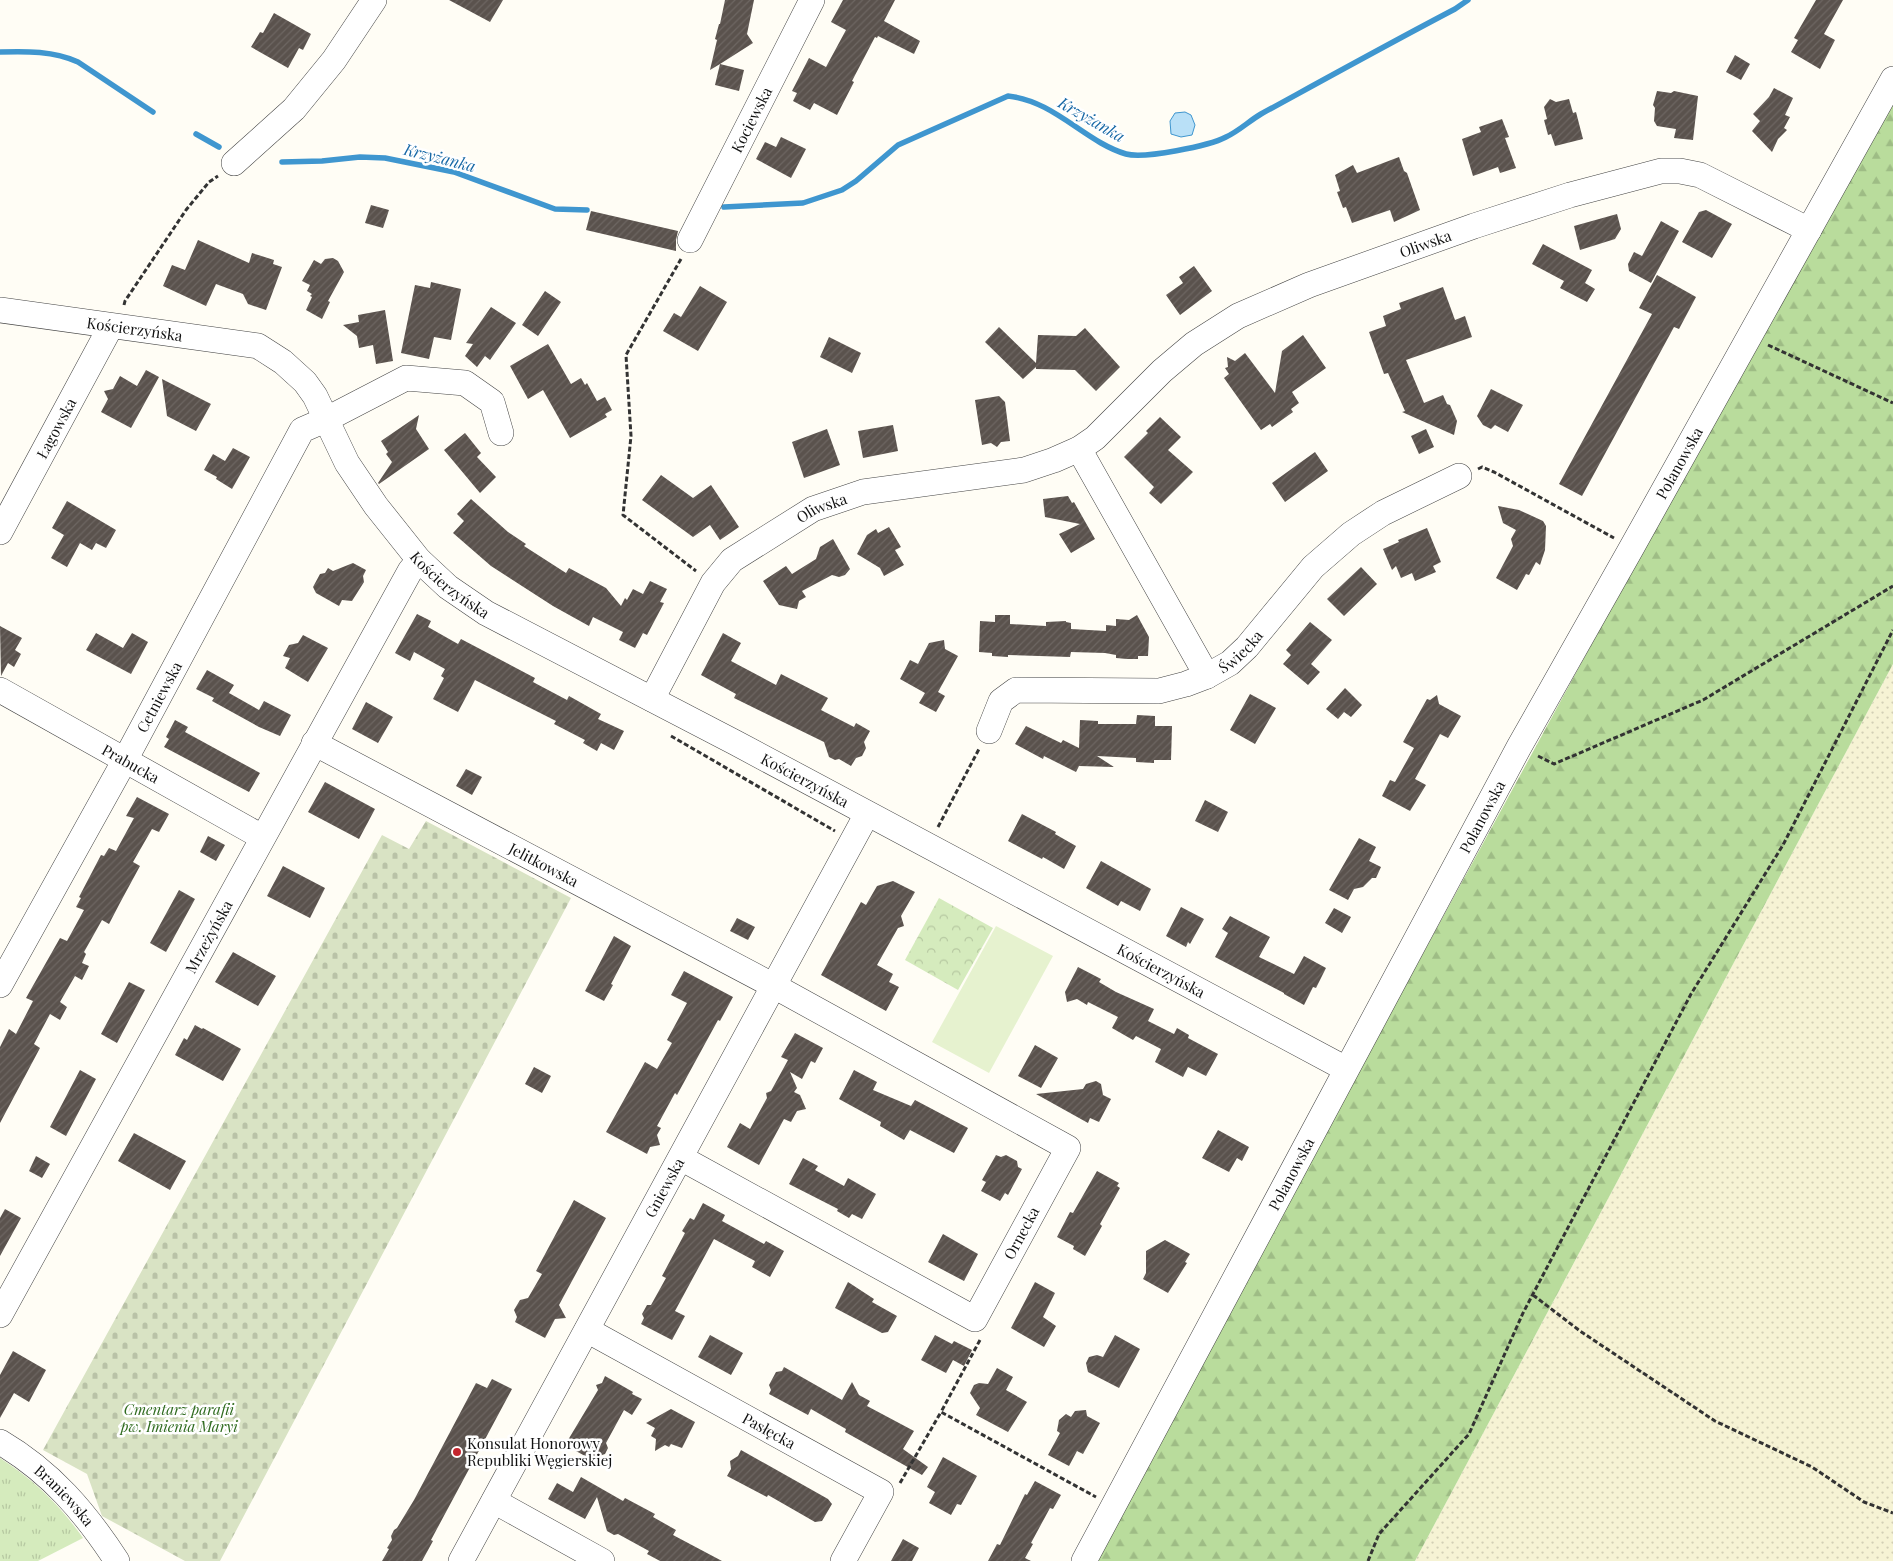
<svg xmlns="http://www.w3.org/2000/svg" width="1893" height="1561" viewBox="0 0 1893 1561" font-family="'Playfair Display',serif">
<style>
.farmland{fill:url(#farmland-dots)}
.grass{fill:url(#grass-tufts)}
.forest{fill:url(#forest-firs)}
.cemetery{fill:url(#cemetery-stones)}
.park{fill:url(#park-crowns)}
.pitch{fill:#e6f2cf}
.water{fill:#b9e0f7;stroke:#3f96cf}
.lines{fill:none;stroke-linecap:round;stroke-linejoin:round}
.stream{stroke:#3f96cf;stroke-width:5.5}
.building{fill:url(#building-hatch)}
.minor-casing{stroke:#444;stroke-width:26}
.path{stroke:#333;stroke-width:3;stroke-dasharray:5 2.5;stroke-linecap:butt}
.minor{stroke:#fff;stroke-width:25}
.poi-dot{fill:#c4262e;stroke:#fff;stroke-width:2}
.labels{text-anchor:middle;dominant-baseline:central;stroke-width:5;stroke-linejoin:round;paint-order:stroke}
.street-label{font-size:15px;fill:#111;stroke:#fff}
.park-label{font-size:15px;font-style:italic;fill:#2f6b1f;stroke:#fff}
.poi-label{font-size:15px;fill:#111;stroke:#fff;text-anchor:start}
.water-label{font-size:16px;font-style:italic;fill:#1768a6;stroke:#fff}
</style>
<defs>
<pattern id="farmland-dots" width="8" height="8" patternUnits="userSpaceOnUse" patternTransform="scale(1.25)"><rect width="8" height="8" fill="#f6f3d4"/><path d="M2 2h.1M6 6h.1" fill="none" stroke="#d2cfb5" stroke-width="1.8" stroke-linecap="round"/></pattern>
<pattern id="grass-tufts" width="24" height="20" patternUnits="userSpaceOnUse" patternTransform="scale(1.25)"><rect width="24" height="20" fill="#d5ebbd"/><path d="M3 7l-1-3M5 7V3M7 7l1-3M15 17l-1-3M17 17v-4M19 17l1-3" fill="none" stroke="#b6c8a1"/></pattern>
<pattern id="forest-firs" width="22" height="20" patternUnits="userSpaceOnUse" patternTransform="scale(1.25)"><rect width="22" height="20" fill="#b9dc9c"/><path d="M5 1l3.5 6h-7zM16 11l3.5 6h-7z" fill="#9ebc85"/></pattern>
<pattern id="cemetery-stones" width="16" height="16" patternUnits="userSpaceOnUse" patternTransform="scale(1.25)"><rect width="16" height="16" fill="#d9e3c4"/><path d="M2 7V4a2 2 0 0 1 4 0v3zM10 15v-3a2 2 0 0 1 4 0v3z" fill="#b9c2a7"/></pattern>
<pattern id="park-crowns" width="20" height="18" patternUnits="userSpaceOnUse" patternTransform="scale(1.25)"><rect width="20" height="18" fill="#d5ebbd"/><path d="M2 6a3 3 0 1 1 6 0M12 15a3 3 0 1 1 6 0" fill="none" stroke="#b6c8a1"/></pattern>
<pattern id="building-hatch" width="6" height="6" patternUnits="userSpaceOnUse" patternTransform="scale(1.25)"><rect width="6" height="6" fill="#5a524d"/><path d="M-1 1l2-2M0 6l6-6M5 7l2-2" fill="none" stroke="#6d6662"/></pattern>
</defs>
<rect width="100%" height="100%" fill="#fffdf5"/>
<path class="farmland" d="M1893,664V1561H1415L1552,1304Z"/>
<path class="grass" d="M0,1458C35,1481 59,1504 83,1538L38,1561H0Z"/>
<path class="forest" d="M1893,91V664L1415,1561H1092Z"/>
<path class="cemetery" d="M426,821L571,898L220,1561H185L102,1516L87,1474L43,1450L382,835L409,849Z"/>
<path class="park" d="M939,898L993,928L958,990L905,960Z"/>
<path class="pitch" d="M996,926L1053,956L989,1073L932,1042Z"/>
<path class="water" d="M1185,112L1191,115L1195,125L1192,135L1181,137L1171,134L1170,121L1175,113Z"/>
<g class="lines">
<path class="stream" d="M0,52C26,51 54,51 78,62L153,112
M196,134L219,147
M282,162L322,161L360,157L385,158L454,172L555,209L587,210
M724,207L803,203L842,190L856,181L898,145L1008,96C1055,101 1085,142 1126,154C1144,159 1209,146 1226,137C1239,131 1249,121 1261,114C1325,79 1390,43 1455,9L1468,0"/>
</g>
<path class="building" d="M449,0H503L490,22Z
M725,0H754L747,34L753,43L720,64L744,70L739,91L715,85L720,64L710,70L717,40L715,39L719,24H720Z
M843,0H895L884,21L920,41L914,54L878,36L877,38L875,37L852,81L854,82L837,115L814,103L810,110L793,101L797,93L792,91L809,58L826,67L846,30L831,22Z
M1816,0H1843L1824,34L1835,40L1820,69L1791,52L1798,40L1794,38Z
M274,13L311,34L303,50L299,48L288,68L251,47L260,32L263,33Z
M1735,55L1750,64L1741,80L1726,72Z
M1774,88L1793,98L1785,115L1790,117L1784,128L1787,130L1778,139L1772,152L1752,131L1760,121L1753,114L1769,97Z
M1657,91L1671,93L1674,91L1698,96L1693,140L1674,138L1676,129L1657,126L1654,121L1655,108L1653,105Z
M1550,99L1556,102L1569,99L1573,113L1576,112L1583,139L1555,146L1551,134L1548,135L1544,120L1547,119L1544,107Z
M1502,119L1509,137L1505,138L1516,168L1500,173L1498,167L1473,176L1462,139L1481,132L1479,127Z
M781,137L806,149L791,178L756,159L765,142L776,147Z
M1399,157L1404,171L1407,173L1420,210L1394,222L1390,210L1352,223L1346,207L1343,208L1337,192L1340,191L1335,175L1353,165L1357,173Z
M371,205L389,210L383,228L365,223Z
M1706,210L1732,224L1712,258L1682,242L1699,212Z
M591,211L678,231L676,240V251L586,230Z
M1617,214L1621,229L1615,239L1580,250L1574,226Z
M1661,221L1679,231L1651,283L1629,271L1628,264L1634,252L1642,256Z
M198,240L249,263L252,253L274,260L273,264L282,267L266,310L248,304L243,294L216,284L206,306L163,286L172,265L185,270Z
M1543,244L1592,270L1585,283L1595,289L1587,302L1560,288L1564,281L1532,264Z
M333,258L338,261L344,272L328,301L330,302L322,319L306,310L312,297L310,296L312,294L307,291L310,285L302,281L314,260L321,264L325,259Z
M1194,266L1212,291L1180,315L1166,295L1183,283L1179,277Z
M1657,275L1696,297L1679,329L1674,327L1582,496L1559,484L1652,314L1639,308Z
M431,282L461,289L451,340L434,337L429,359L401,353L415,285L430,288Z
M700,286L727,302L698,351L663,331L674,313L681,317Z
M1443,287L1455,320L1465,316L1472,337L1406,360L1424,403L1443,395L1447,404L1450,405L1457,421L1454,435L1402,412L1405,411L1388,373L1384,374L1369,332L1386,326L1383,316L1401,309L1399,303Z
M545,291L561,302L538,336L522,325Z
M491,307L516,323L490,360L485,356L477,367L465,356L473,344L466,343Z
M385,310L393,361L376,364L373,345L359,348L357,336L343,325L359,322L358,315Z
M999,327L1036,363L1038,335L1076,336L1085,328L1120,367L1096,391L1075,370L1036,369V367L1023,379L985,342Z
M1303,335L1326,368L1292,392L1299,403L1291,409L1293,412L1272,427L1270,424L1261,430L1224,378L1229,374L1225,368L1228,367L1227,357L1235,361L1245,353L1275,393L1282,351Z
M829,337L861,353L852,373L820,357Z
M548,344L571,384L581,378L585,385L587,383L597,401L605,397L612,410L605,414L607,417L570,438L543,390L528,399L510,366Z
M146,370L159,377L131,428L101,412L108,399L104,391L113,389L120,376L137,386Z
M162,379L211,404L196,431L167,416Z
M1491,389L1523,405L1508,432L1495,425L1491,429L1483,425L1477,416Z
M999,396L1005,402L1010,441L1001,442L997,447L991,443L982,445L975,400Z
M419,415L416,429L429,449L379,484L378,483L392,462L386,454L388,452L381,441Z
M1160,417L1181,437L1168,450L1193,472L1161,504L1149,493L1154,487L1124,457L1148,433L1146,431Z
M893,425L898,451L863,458L858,431Z
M827,429L840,465L804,478L792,442Z
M1426,429L1434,447L1419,454L1411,436Z
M465,433L481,453L477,457L496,477L480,493L444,450Z
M233,448L250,457L232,489L216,479L217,477L204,470L213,454L225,461Z
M1315,452L1328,471L1285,502L1272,483Z
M661,475L693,498L711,485L739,527L720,540L710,525L693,537L642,500Z
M1068,496L1072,503L1074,502L1095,539L1071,553L1059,534L1080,524L1045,517L1043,499Z
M471,499L508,532L526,544L524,546L566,573L569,568L606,588L621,606L625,598L627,600L633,589L643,594L650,581L667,589L660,602L664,603L647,635L643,633L635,648L619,640L623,632L593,617L589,626L553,606L491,566L453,533L464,521L457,514Z
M67,501L116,530L106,548L96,543L92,550L80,543L67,567L51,558L64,535L52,528Z
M1498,506L1519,510L1543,521L1546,526L1545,550L1540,565L1536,562L1529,575L1526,574L1517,590L1496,578L1513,546L1511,539L1516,530L1503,523Z
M889,527L901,547L895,550L904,565L884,576L880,568L857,554L867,535L876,529L878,533Z
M1427,528L1441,562L1433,566L1436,572L1415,581L1412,573L1401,578L1396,566L1392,570L1383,549L1399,542L1398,540Z
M833,539L850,569L845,575L839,577L832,575L802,591L806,597L799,601L797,609L779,605L763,581L786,566L792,574L816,559L820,547Z
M353,563L366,570L363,576L364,582L352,601L342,600L339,606L316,593L313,587L320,574L325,573L328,568L333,571Z
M1361,567L1377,584L1344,616L1327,599Z
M417,614L431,621L428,627L458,644L461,639L535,678L533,682L567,700L569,696L601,714L598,719L624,731L614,750L601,743L597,751L583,743L585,740L554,724L556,721L475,680L458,712L433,699L444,678L441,676L445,669L414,652L410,661L395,653Z
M995,615H1010V624L1046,626V622L1066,621V622L1071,623V629L1106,631V625L1116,626V619L1129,620L1137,615L1149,637L1148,656H1138V659H1127L1116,658V655L1105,653L1071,652L1070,657L1008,655V657L992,656V653L979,652L980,621L995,622Z
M1310,622L1332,640L1311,664L1320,672L1308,685L1283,664L1291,655L1286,650Z
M0,626L22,638L15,650L21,654L14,667L8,663L1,676Z
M96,633L123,648L132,633L148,642L131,674L86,650Z
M723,633L741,643L731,661L776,685L781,674L828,698L821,710L854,727L856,723L870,731L864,742L866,748L862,756L856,758L851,766L839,759L835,760L829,757L824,742L734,698L736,694L701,675Z
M303,635L328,648L308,682L285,668L290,658L283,656L289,645L298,643Z
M944,640L945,649L958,656L938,692L945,696L936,712L919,703L925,693L900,679L910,660L918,664L929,643Z
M207,670L234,685L229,693L259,710L264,701L291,715L280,736L259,727L212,701L214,698L196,689Z
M1345,688L1362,705L1351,717L1344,712L1338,719L1326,709Z
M1250,694L1276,708L1255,744L1230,730Z
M1437,695L1439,704L1461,716L1448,738L1440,734L1415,779L1426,785L1410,811L1382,796L1390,780L1395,782L1414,748L1403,742L1427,699L1430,700Z
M366,702L393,717L378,743L352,729Z
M1137,715L1155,716V726H1172L1171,760H1154V763L1136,762V758L1097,756L1114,767L1079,766L1076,772L1044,756L1043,759L1015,744L1026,726L1061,743L1063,740L1079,748L1080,720L1098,721V724H1136Z
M175,720L188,727L185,732L260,773L249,792L164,747L169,739L166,737Z
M466,769L482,777L472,795L456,786Z
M325,782L375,809L359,839L308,812Z
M137,797L169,814L159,832L152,829L133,862L140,866L121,901L109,924L102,920L84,952L86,954L82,963L89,966L82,980L75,976L60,1002L67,1007L60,1020L50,1014L34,1044L40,1048L0,1123V1047L9,1029L16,1034L33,1001L26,998L60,938L67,941L84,910L76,907L81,898L79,897L101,855L104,856L109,848L116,851L134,818L126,816Z
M1205,800L1228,812L1218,832L1195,821Z
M1022,814L1056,832L1055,834L1076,846L1064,869L1043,857L1042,859L1008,841Z
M208,836L225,845L216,861L200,852Z
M1359,838L1376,847L1369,861L1381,867L1376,878H1372L1363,887L1354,889L1348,900L1329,890Z
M1101,861L1151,889L1140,911L1121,901L1118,906L1086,888Z
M283,866L325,888L310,918L267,896Z
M893,881L915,892L901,916L904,926L898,928L877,965L893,974L889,982L899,987L886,1011L821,975L861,902L866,905L877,886Z
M179,890L195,899L166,952L150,943Z
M1181,907L1204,919L1190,944L1188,942L1186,947L1166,936Z
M1334,908L1351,917L1342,933L1325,923Z
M1230,916L1270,937L1259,957L1294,974L1304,956L1326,968L1316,988L1313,987L1304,1005L1284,994V993L1215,957L1228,933L1222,929Z
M737,918L755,927L748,940L730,931Z
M614,936L631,946L611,984L613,985L604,1001L585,991Z
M233,952L276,976L258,1006L215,982Z
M1078,967L1101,979L1099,982L1116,992L1154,1009L1148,1021L1174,1034L1177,1028L1189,1035L1188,1038L1218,1054L1206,1076L1188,1067L1183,1077L1155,1062L1161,1049L1136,1036L1133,1040L1112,1028L1118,1017L1088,1002L1087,1005L1077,999L1067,1002L1065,992Z
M684,971L733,997L720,1021L718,1020L677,1095L675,1093L657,1126L661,1128L657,1135L660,1145L650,1147L647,1154L606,1132L645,1062L657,1069L672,1043L667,1040L687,1003L671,995Z
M129,982L145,990L117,1043L101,1034Z
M195,1025L202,1029L203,1028L241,1049L223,1081L175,1055L184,1038L187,1040Z
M795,1033L823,1048L815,1063L811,1061L802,1079L790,1072L797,1088L794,1092L800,1095L806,1109L797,1111L791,1122L784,1119L759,1165L727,1147L740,1123L750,1129L767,1098L766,1093L771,1091L788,1060L781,1057Z
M1035,1045L1058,1058L1041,1088L1018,1076Z
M534,1067L551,1076L542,1093L525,1084Z
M80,1070L96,1079L66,1136L50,1127Z
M854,1070L877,1082L873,1090L911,1106L915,1100L968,1128L954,1153L910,1130L904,1140L880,1126L881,1122L839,1099Z
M1096,1081L1101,1084L1103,1095L1111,1099L1099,1122L1090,1118L1088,1123L1036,1094L1083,1089L1086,1084Z
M1218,1130L1249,1147L1242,1161L1237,1158L1229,1172L1202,1158Z
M134,1133L186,1161L170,1190L118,1161Z
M996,1155L1001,1157L1006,1155L1017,1161L1018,1167L1022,1169L1008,1195L1005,1193L1000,1201L981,1191L986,1182L982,1180Z
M36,1156L50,1164L42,1178L29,1171Z
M803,1158L818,1166L815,1170L844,1186L848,1178L876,1194L862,1219L852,1214L849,1218L837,1211L838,1209L789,1184Z
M1097,1171L1119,1183L1117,1186L1120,1188L1100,1224L1102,1226L1085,1256L1073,1249L1074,1246L1057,1237L1070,1212L1073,1213Z
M574,1200L606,1218L559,1305L566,1318L555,1319L545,1338L515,1322L517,1317L514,1310L520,1300L528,1298L542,1274L536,1271Z
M703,1203L725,1215L722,1221L764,1244L766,1241L784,1251L770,1277L752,1267L755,1261L714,1239L675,1311L685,1316L672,1340L641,1324L644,1318L642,1314L647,1305H651L666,1278L662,1276L685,1233L682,1231L690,1218L694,1220Z
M5,1209L21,1218L0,1256V1218Z
M943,1234L978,1254L964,1281L928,1262Z
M1165,1240L1190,1254L1185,1262L1187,1263L1168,1293L1143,1279L1146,1273V1251Z
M848,1282L874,1299L872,1302L897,1316L888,1332L882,1333L835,1308Z
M1035,1282L1055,1293L1043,1317L1056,1326L1044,1347L1011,1328Z
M710,1335L743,1353L731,1375L698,1357Z
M935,1335L952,1344L954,1341L972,1350L964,1366L953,1360L946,1373L921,1360Z
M1115,1335L1140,1349L1119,1388L1088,1372L1086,1363L1089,1357L1097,1355L1103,1357Z
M13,1351L46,1370L29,1402L14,1393L0,1418V1375Z
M784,1367L842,1400L852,1382L859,1395L870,1401L867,1406L914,1431L903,1449L928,1467L922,1475L845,1432L846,1429L811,1409L808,1415L769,1394L771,1390L769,1385L776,1372L782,1371Z
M997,1368L1013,1377L1006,1390L1027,1402L1008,1432L976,1415L980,1408L970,1393L974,1385L979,1383L988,1384Z
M605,1376L633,1392L632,1394L642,1399L632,1415L624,1410L606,1443L608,1448L605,1454L599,1456L596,1462L565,1445L598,1390L596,1385L602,1383Z
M492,1379L512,1389L431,1540L433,1541L422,1561H382L389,1549L387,1548L392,1540L391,1536L394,1530L397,1528L414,1500L476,1383L487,1388Z
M671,1409L695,1422L682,1448L671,1444L669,1447L665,1445L655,1451L656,1439L651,1436L655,1428L646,1423Z
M1086,1410L1087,1416L1100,1423L1083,1454L1077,1451L1069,1466L1048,1455L1060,1433L1057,1431L1059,1420L1066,1414L1071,1417L1075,1411Z
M741,1450L828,1499L832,1504L822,1521L815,1522L768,1495L767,1497L727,1476L731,1469L730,1461L738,1456Z
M943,1457L977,1476L961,1505L957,1504L951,1515L929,1503L935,1492L927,1487Z
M581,1477L623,1501L625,1498L655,1514L653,1517L676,1530L673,1535L722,1561H660L647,1554L649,1551L618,1534L614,1535L607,1531L597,1497L585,1519L548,1499L557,1483L573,1492Z
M1035,1481L1061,1495L1053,1509L1050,1508L1031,1543L1033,1544L1025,1558L1031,1561H988L997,1544L1000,1545L1025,1494L1027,1495Z
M903,1539L919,1548L912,1561H891Z"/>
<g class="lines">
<defs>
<g id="minor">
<path d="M234,163L294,109L334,60L374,0"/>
<path id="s1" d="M690,240L812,0"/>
<path id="s2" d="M0,310L258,346L283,362L305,382L315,396L347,463L376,506L419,560L448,587L486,613L736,743L1346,1069"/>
<path d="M1079,449L1207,676"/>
<path id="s3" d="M0,532L111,326"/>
<path id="s4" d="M0,690L262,837"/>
<path id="s5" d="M652,699L713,583L732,560L813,509L863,492L1024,470L1054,460L1079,449L1095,438L1162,371L1194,344L1238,316L1309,285L1474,226L1570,195L1661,171H1680L1700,175L1809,230"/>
<path id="s6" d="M989,731L1001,701L1016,690L1159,691L1186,684L1207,676L1230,663L1247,647L1313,567L1351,534L1383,513L1459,476"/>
<path id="s7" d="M314,743L774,986L1068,1148L975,1319L681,1158"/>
<path id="s8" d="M0,985L125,760L302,430L325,420L406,378L465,383L492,402L501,433"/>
<path id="s9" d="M0,1315L410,571L419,560"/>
<path id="s10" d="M587,1330L881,1492L843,1561"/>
<path id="s11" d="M0,1442C51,1472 85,1512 117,1561"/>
<path d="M494,1501L602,1561"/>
<path id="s12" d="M461,1561L867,814"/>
<path id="s13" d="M1084,1561L1519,747L1632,547L1893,79"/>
</g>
</defs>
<use href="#minor" class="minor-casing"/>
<path class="path" d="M681,259L626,355L631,436L623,515L696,571
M124,305L125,301L186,210L209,182L218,176
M1768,345L1893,403
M1478,469L1482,467L1494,472L1614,538
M671,736L835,831
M1538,756L1554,764L1703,700L1893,586
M938,827L979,749
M1533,1295L1580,1331L1715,1421L1812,1467L1864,1502L1893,1513
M980,1340L941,1412L1096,1497
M900,1483L941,1412
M1368,1561L1379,1534L1469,1434L1523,1313L1691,994L1783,845L1893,630"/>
<use href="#minor" class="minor"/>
</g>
<circle class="poi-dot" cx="457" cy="1452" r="5"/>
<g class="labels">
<g class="street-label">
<text stroke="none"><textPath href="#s1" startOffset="135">Kociewska</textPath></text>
<text stroke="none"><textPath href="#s5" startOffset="940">Oliwska</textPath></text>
<text stroke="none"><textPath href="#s2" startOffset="136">Kościerzyńska</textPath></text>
<text stroke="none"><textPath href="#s3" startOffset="118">Łagowska</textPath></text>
<text stroke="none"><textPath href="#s13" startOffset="1249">Polanowska</textPath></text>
<text stroke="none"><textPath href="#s5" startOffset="265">Oliwska</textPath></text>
<text stroke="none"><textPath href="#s2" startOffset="572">Kościerzyńska</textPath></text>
<text stroke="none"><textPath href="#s6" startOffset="286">Świecka</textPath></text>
<text stroke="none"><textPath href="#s8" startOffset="329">Cetniewska</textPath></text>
<text stroke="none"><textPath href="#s4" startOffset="150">Prabucka</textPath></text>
<text stroke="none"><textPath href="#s2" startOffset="978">Kościerzyńska</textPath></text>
<text stroke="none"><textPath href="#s13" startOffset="844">Polanowska</textPath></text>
<text stroke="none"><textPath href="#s7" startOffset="260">Jelitkowska</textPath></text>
<text stroke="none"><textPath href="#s9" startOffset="432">Mrzeżyńska</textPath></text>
<text stroke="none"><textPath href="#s2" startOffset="1382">Kościerzyńska</textPath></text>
<text stroke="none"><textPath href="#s13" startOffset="439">Polanowska</textPath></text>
<text stroke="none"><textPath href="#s12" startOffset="425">Gniewska</textPath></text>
<text transform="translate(1021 1233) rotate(-62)">Ornecka</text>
<text stroke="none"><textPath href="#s10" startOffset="208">Pasłęcka</textPath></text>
<text stroke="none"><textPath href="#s11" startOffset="84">Braniewska</textPath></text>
</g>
<g class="park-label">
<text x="179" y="1409">Cmentarz parafii<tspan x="179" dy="17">pw. Imienia Maryi</tspan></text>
</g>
<g class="poi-label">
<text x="467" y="1443">Konsulat Honorowy<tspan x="467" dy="17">Republiki Węgierskiej</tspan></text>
</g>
<g class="water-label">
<text transform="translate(1092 119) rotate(30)">Krzyżanka</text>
<text transform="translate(440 157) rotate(14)">Krzyżanka</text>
</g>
</g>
</svg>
